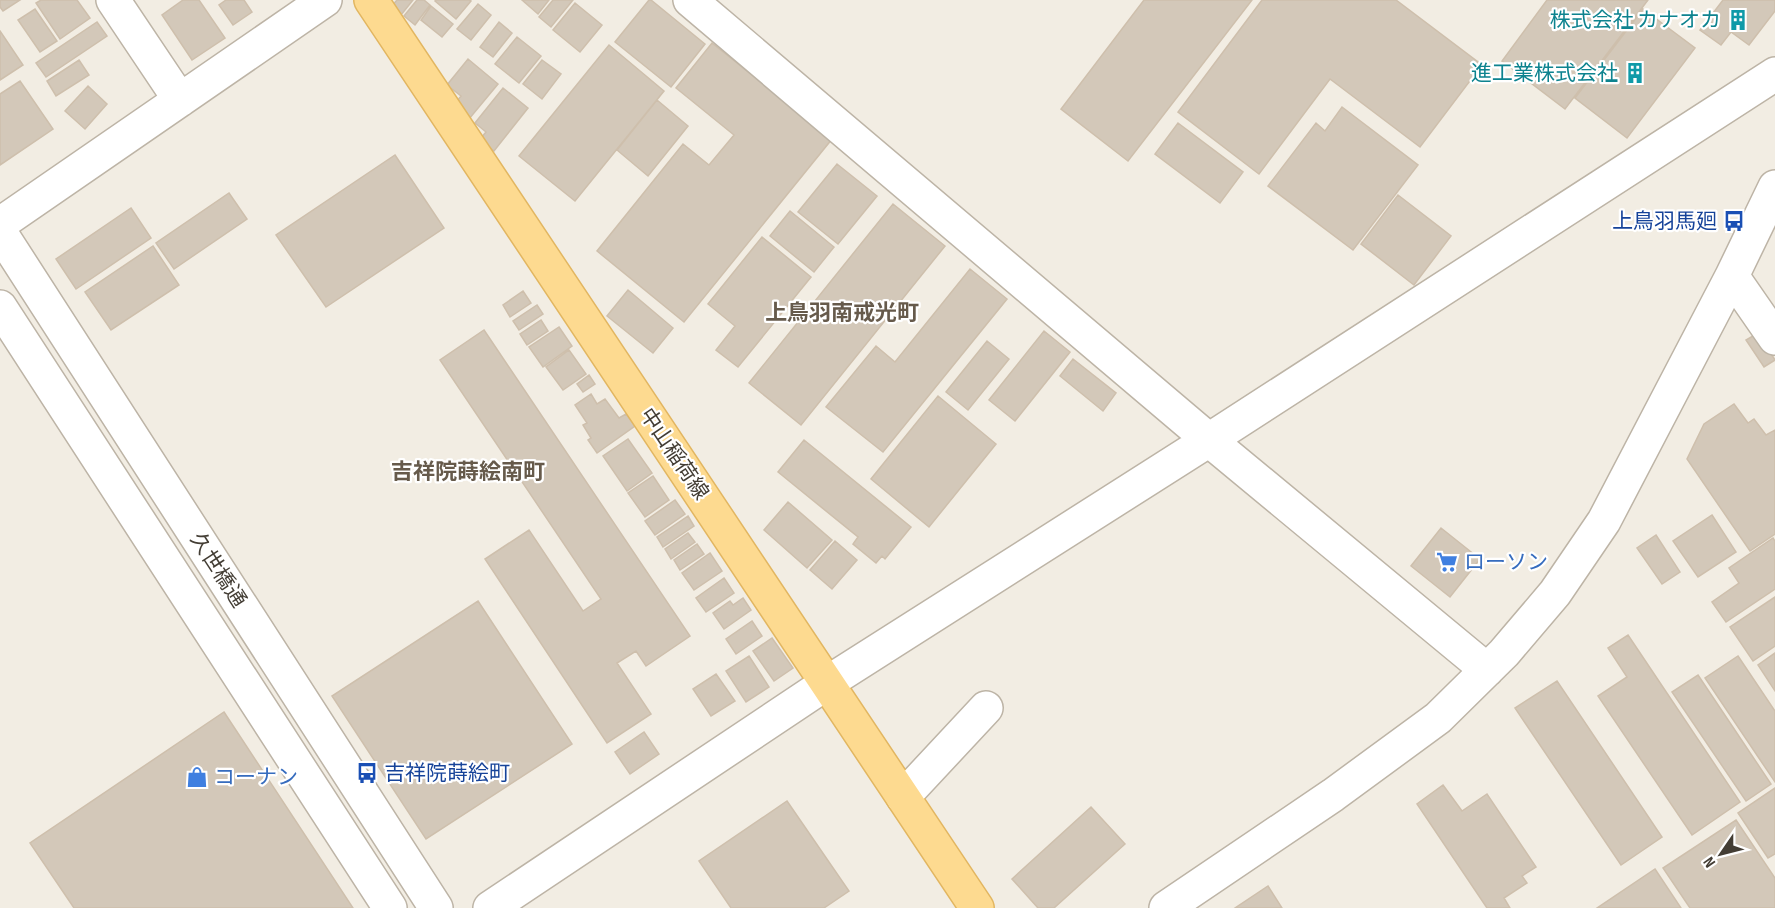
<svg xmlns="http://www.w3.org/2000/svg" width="1775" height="908" viewBox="0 0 1775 908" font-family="'Sofia Sans Condensed','Noto Sans JP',sans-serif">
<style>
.building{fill:#d3c8b9;stroke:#cebfac;stroke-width:1.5}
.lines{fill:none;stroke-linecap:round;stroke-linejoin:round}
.minor-casing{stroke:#bdb4a6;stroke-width:36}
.major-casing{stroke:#e2b661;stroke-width:36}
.minor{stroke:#fff;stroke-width:33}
.major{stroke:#fdda90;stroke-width:33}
.labels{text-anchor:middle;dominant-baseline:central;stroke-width:4.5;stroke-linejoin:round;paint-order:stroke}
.culture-label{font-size:21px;fill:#0d838f;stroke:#fff;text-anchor:end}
.transit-label{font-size:21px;fill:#164399;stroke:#fff;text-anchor:end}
.street-label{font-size:21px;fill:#433d34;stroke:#fff}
.shop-label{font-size:21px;fill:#366cbe;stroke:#fff;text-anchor:start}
.neighbourhood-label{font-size:22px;font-weight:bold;fill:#665a4b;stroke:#fff}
</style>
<rect width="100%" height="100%" fill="#f2ede3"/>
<path class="building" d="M0,0H20L3,11L0,7Z
M41,0H77L90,18L60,39L36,3Z
M183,0H199L225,38L192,60L162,15Z
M226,0H244L252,12L233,25L219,5Z
M397,0H413L401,15L391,7Z
M417,0H424L430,5L415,25L404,16Z
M436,0H469L471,1L456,19L435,1Z
M522,0H549L538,14Z
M553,0H573L551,27L539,17Z
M649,0H651L705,44L671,87L615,42Z
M1144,0H1252L1128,161L1061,109Z
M1262,0H1396L1482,65L1420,147L1330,79L1259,174L1178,112Z
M1547,0H1648L1565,109L1502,61Z
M1723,0H1775V11L1749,45L1731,32L1721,45L1700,30Z
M575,3L602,25L580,52L553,30Z
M478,4L491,15L471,40L457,29Z
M431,6L453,24L442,37L421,20Z
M35,9L57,41L40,52L18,20Z
M1643,9L1695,48L1627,138L1575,98Z
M97,22L107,36L46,77L36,63Z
M499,22L512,33L493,57L480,47Z
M0,31L23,65L0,80Z
M517,37L541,56L519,83L495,64Z
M712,43L832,139L684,322L597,251L683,144L709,165L734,135L676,88Z
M609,45L664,91L575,201L519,156Z
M468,59L498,84L469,119L453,106L461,96L447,85Z
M79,60L89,75L56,96L47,81Z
M542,60L561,74L542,99L523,84Z
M20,81L53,129L0,165V94Z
M88,86L107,104L85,129L65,111Z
M503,88L528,108L494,151L480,139L486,132L475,123Z
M657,100L688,126L648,176L617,150Z
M1342,107L1418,165L1353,250L1268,186L1316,123L1325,131Z
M1178,123L1243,172L1220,203L1155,154Z
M395,155L444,228L326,307L276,235Z
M837,164L877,196L838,244L798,212Z
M229,193L247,219L174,269L156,243Z
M1398,195L1451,236L1414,285L1361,244Z
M893,204L945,246L801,425L749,383Z
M131,208L151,238L76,289L56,259Z
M790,211L834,247L814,272L770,236Z
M762,237L811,277L738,367L716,350L735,326L708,304Z
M153,246L179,285L111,330L85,292Z
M970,269L1007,299L883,452L826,407L876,346L895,362Z
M628,290L673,328L653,353L607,316Z
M523,291L531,303L510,317L503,305Z
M537,305L543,314L519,330L513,321Z
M541,320L548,331L527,345L520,334Z
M559,327L572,346L543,367L529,347Z
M484,330L690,636L646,666L636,651L617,663L651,714L607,743L485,559L529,530L583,611L601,599L440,360Z
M1044,331L1070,352L1015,421L989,400Z
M1758,333L1775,360L1764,367L1746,340Z
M987,341L1009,359L968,410L946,392Z
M569,350L586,374L563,390L546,367Z
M1073,359L1116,393L1103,411L1060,376Z
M589,375L595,384L583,392L577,384Z
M591,394L597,404L605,399L619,418L626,414L635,426L597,453L588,440L591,438L583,425L587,423L575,405Z
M938,396L996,444L929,527L871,479Z
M1734,404L1748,423L1754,419L1766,435L1775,430V534L1750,551L1687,459L1704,424Z
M628,439L652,473L627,491L603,456Z
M804,440L911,527L885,559L882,556L876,563L853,544L858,537L778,472Z
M653,476L669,500L645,517L628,493Z
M675,500L685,514L655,535L645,521Z
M788,502L832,540L807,568L764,530Z
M1712,515L1736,552L1698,577L1673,541Z
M688,516L694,526L663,547L657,537Z
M1441,528L1480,559L1450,597L1411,566Z
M688,533L695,542L671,559L665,549Z
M1656,535L1680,572L1662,584L1637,548Z
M1773,538L1775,541V589L1726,622L1712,602L1739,583L1729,568Z
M835,541L857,560L832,589L810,570Z
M697,544L704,554L680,570L674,560Z
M710,553L722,571L694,590L682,573Z
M724,578L734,593L706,612L696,598Z
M1775,597V646L1753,661L1730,627Z
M743,598L751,610L724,629L713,613L730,601L733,605Z
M478,601L572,744L426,839L332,696Z
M752,621L762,636L736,654L726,639Z
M1628,635L1740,802L1692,835L1598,696L1627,677L1608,648Z
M772,638L793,668L774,681L753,651Z
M1775,653V691L1758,665Z
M749,656L769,687L746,702L726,671Z
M1738,656L1775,711V782L1705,678Z
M716,674L735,701L711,716L693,689Z
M1698,675L1771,784L1746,801L1672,692Z
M1557,681L1662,837L1621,865L1515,708Z
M224,712L353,908H74L30,843Z
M644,732L659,754L630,774L615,752Z
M1443,785L1462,811L1487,794L1536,867L1522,876L1527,883L1504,898L1510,908H1487L1417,804Z
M1775,788V854L1768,858L1738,813Z
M787,801L849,891L824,908H731L699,861Z
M1091,807L1125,844L1054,908H1038L1012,879Z
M1736,820L1775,878V908H1690L1663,868Z
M1655,869L1681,908H1597Z
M1268,886L1282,908H1235Z"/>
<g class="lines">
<defs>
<path id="minor" d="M113,0L180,100
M690,0L1209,440L1487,670
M0,224L325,0
M0,232L436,908
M1732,276L1775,338
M0,307L390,908
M903,797L986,708
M490,908L827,683L1209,440L1775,74
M1166,908L1333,795L1438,718L1504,653L1555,593L1604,521L1732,276L1775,187"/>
<path id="major" d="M371,0L977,908"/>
</defs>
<use href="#minor" class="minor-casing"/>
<use href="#major" class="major-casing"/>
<use href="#minor" class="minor"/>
<use href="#major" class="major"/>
</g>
<defs>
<symbol id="building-bare" viewBox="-9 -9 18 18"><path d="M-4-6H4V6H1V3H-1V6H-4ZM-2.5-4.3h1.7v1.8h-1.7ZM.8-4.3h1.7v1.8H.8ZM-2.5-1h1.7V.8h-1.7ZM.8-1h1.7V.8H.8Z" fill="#0f9aa8" stroke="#fff" stroke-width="2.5" paint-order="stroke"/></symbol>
<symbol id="bus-bare" viewBox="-9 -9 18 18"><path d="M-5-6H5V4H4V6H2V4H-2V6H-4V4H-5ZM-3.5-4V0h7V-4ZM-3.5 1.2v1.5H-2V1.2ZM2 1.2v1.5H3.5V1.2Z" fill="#1a4fb4" stroke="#fff" stroke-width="2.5" paint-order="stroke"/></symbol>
<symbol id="supermarket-bare" viewBox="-9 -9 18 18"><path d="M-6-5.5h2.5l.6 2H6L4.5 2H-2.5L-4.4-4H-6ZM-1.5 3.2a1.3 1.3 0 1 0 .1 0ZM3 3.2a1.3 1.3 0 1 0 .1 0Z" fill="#3f7fe0" stroke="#fff" stroke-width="2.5" paint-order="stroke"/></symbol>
<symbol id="shop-bare" viewBox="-9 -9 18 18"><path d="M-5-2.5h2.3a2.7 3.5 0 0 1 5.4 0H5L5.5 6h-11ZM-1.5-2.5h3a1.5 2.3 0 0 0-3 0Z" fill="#3f7fe0" stroke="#fff" stroke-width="2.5" paint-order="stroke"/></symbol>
</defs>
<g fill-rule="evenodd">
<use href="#building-bare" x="1723" y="5" width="30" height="30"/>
<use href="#building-bare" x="1620" y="58" width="30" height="30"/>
<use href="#bus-bare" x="1719" y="206" width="30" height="30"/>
<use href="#supermarket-bare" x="1432" y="547" width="30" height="30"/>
<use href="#bus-bare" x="352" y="758" width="30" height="30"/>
<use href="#shop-bare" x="182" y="762" width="30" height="30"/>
</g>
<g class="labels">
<g class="culture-label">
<text x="1721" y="20">株式会社 カナオカ</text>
<text x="1618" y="73">進工業株式会社</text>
</g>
<g class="transit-label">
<text x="1717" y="221">上鳥羽馬廻</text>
<text x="384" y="773" text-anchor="start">吉祥院蒔絵町</text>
</g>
<g class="street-label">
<text transform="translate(674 454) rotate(56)">中山稲荷線</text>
<text transform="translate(218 570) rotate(57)">久世橋通</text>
</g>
<g class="shop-label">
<text x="1464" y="562">ローソン</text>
<text x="214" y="777">コーナン</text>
</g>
<g class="neighbourhood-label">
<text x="842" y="313">上鳥羽南戒光町</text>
<text x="468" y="472">吉祥院蒔絵南町</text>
</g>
</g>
<g transform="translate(1721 854) rotate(235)" stroke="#ffffff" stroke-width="4.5" paint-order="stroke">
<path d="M0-4.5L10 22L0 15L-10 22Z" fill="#433d34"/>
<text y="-9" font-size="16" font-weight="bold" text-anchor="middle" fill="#433d34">N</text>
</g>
</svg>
